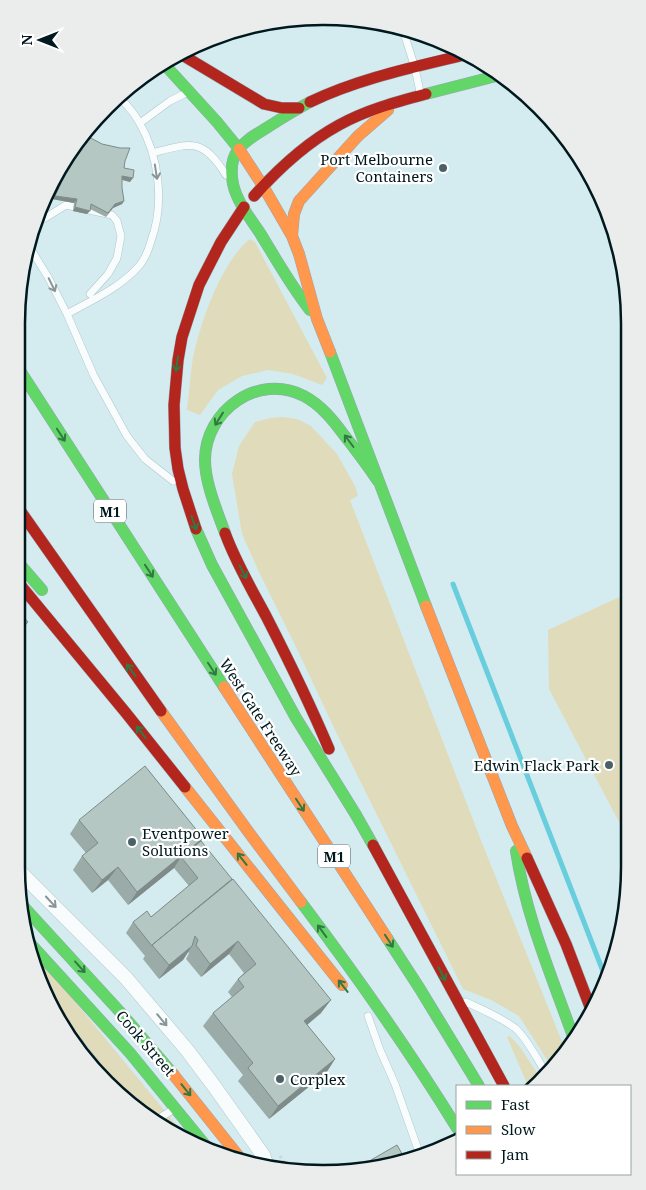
<svg xmlns="http://www.w3.org/2000/svg" width="646" height="1190" viewBox="0 0 646 1190" font-family="'Noto Serif',serif">
<style>
.green{fill:#e0dcbb}
.lines{fill:none;stroke-linecap:round;stroke-linejoin:round}
.stream{stroke:#68cddc;stroke-width:5}
.lane-casing{stroke:#aec7cb;stroke-width:8}
.street-casing{stroke:#aec7cb;stroke-width:15}
.fast-casing{stroke:#96a6b6;stroke-width:12}
.slow-casing{stroke:#96a6b6;stroke-width:12}
.jam-casing{stroke:#96a6b6;stroke-width:12}
.path{stroke:#ced5d6;stroke-width:3;stroke-dasharray:2.5 2.5;stroke-linecap:butt}
.lane{stroke:#f9fcfd;stroke-width:7}
.street{stroke:#f9fcfd;stroke-width:14}
.fast{stroke:#63d668;stroke-width:11}
.slow{stroke:#ff974d;stroke-width:11}
.jam{stroke:#b3261e;stroke-width:11}
.wall{fill:#9baba7}
.shaded-wall{fill:#7e8b88}
.building{fill:#b4c7c2;stroke:#7e8b88}
.oneway{stroke:#899699}
.oneway2{stroke:#327843}
.poi-dot{fill:#4a6267;stroke:#fff;stroke-width:2}
.labels{text-anchor:middle;dominant-baseline:central;stroke-width:4.5;stroke-linejoin:round;paint-order:stroke}
.shield{fill:#fff;stroke:#4c5e62;stroke-width:1}
.shield-label{font-size:14px;font-weight:bold;fill:#00191e}
.poi-label{font-size:15px;fill:#00191e;stroke:#fff;text-anchor:end}
.street-label{font-size:15px;fill:#00191e;stroke:#fff}
.rim{fill:none;stroke:#00191e;stroke-width:2.5}
</style>
<rect width="100%" height="100%" fill="#d4ebef"/>
<path class="green" d="M250,239L255,242L327,378L322,385L293,374L268,370L242,376L218,390L200,415L187,410C189,395 190,379 192,364C198,328 221,261 250,239Z
M283,417L297,419L311,426L337,454L355,486L358,496L350,500L482,843L565,1049L551,1066L519,1016L491,1000L463,989L337,734L297,649L259,572L242,534L232,474L239,446L255,422L270,418Z
M628,593L629,841L549,689L548,630Z
M30,947L178,1127L183,1136L153,1122L80,1054L33,966Z
M510,1036L520,1047L541,1079L535,1086H528L507,1037Z"/>
<g class="lines">
<path class="stream" d="M453,584L606,979"/>
<defs>
<path id="lane" d="M404,33L415,68L420,92
M140,123L170,101L186,93
M152,153C191,143 202,137 226,175
M45,218L66,205L112,215L117,221L121,236L117,258L108,274L90,294
M27,243L48,277L67,314L94,376L127,436L145,459L173,481
M67,314C92,300 120,288 140,265C145,258 149,249 151,241C165,203 159,156 139,122C134,113 127,105 120,98
M466,1002C483,1010 500,1017 515,1028C526,1037 538,1060 546,1073
M368,1016L380,1050L395,1084L420,1155
M60,1018L97,1065L104,1077
M153,1122L174,1109"/>
<path id="street" d="M16,868L126,978L187,1050L214,1086L263,1155L267,1166"/>
<path id="fast" d="M165,65L217,122L239,149
M426,94L500,75
M310,310C291,286 276,259 260,233C250,218 237,202 233,184C231,173 231,159 238,150C245,140 257,134 268,127C282,118 295,110 310,102
M330,352L426,606
M17,366L224,687
M196,529L212,565L296,718L356,815L373,845
M225,533C217,511 205,483 205,460C205,411 258,372 304,396C321,405 333,420 344,435C356,450 367,465 378,481
M17,561L42,590
M516,851C526,917 552,977 574,1039
M301,902C356,975 409,1050 457,1128
M23,906L121,1013L173,1074
M387,938L420,989L479,1086
M28,941L130,1053L206,1146"/>
<path id="slow" d="M239,149L263,186L292,236L299,254L317,319L330,352
M292,236L294,214L299,201L358,136L388,110
M426,606L512,826L527,858
M224,687L387,938
M161,711L250,834L301,902
M185,787L342,985
M173,1074L244,1163"/>
<path id="jam" d="M184,56L264,104L282,108H299
M310,102C360,78 415,67 468,54
M254,196C279,168 306,143 339,125C366,110 396,102 426,94
M17,506L161,711
M196,529L183,489L178,469L175,448L174,405L178,360L182,337L199,285L221,242L244,207
M225,533C236,563 252,590 267,618C289,661 310,704 329,749
M17,581L126,713L185,787
M373,845L504,1086
M527,858L566,944L592,1012"/>
</defs>
<use href="#lane" class="lane-casing"/>
<use href="#street" class="street-casing"/>
<use href="#fast" class="fast-casing"/>
<use href="#slow" class="slow-casing"/>
<use href="#jam" class="jam-casing"/>
<path class="path" d="M16,846L26,856
M280,1156L288,1168"/>
<use href="#lane" class="lane"/>
<use href="#street" class="street"/>
<use href="#fast" class="fast"/>
<use href="#slow" class="slow"/>
<use href="#jam" class="jam"/>
</g>
<path class="wall" d="M87,136L125,161L124,168L130,182L122,180V188L124,201L122,204L113,208L106,217L90,209L87,214L73,211L74,203L52,199L58,186L52,185L56,172L58,170L61,171V165Z
M79,820L203,838L201,841L321,1013L307,1025L335,1059L326,1073L269,1119L238,1081L243,1075L203,1026L213,1013L232,997L228,992L238,979L244,973L229,954L201,977L186,959L189,953L188,952L183,960L159,979L143,959L145,956L126,933L133,922L151,917L189,886L174,868L128,905L108,880L92,893L73,870L82,856L86,853L70,834Z
M405,1159L365,1168L371,1160Z"/>
<path class="shaded-wall" d="M122,176L133,178L130,182L120,179Z
M55,182L61,183L58,186L52,185Z
M55,196L77,199L74,203L52,199Z
M124,201L122,204L113,208L106,217L115,204Z
M75,207L90,211L87,214L73,211Z
M28,622L18,636L17,637V631Z
M203,838L194,851L181,857L174,868L128,905L137,892Z
M118,867L108,880L92,893L102,880Z
M238,941L229,954L201,977L210,964Z
M192,946L183,960L159,979L169,965Z
M331,1000L321,1013L295,1035L304,1021Z
M335,1059L326,1073L269,1119L278,1106Z"/>
<path class="building" d="M87,136L102,144L120,148H130L125,161L124,168L134,170L133,178L122,176V188L124,201L115,204L108,213L91,204L90,211L75,207L77,199L55,196L61,183L55,182L58,170L64,172V162Z
M17,609L28,622L17,631Z
M145,766L203,838L137,892L118,867L102,880L82,856L98,843L79,820Z
M201,841L232,879L152,945V946L133,922L147,911L151,917L198,878L181,857Z
M233,879L331,1000L304,1021L335,1059L278,1106L248,1068L253,1063L213,1013L244,987L238,979L256,964L238,941L210,964L196,945L198,940L195,936L192,946L169,965L152,945Z
M144,1104L149,1111L144,1114L138,1108Z
M397,1145L405,1159L374,1166L371,1160Z"/>
<defs><path id="oneway-shaft" d="M-6 0H5M1.5-3L5.5 0L1.5 3" fill="none" stroke-width="1.6" stroke-linecap="round" stroke-linejoin="round" transform="scale(1.25)"/></defs>
<g class="oneway">
<use href="#oneway-shaft" transform="translate(156 172) rotate(81)"/>
<use href="#oneway-shaft" transform="translate(52 285) rotate(64)"/>
<use href="#oneway-shaft" transform="translate(51 902) rotate(47)"/>
<use href="#oneway-shaft" transform="translate(162 1020) rotate(50)"/>
</g>
<g class="oneway2">
<use href="#oneway-shaft" transform="translate(177 364) rotate(98)"/>
<use href="#oneway-shaft" transform="translate(219 419) rotate(122)"/>
<use href="#oneway-shaft" transform="translate(61 435) rotate(57)"/>
<use href="#oneway-shaft" transform="translate(349 441) rotate(-127)"/>
<use href="#oneway-shaft" transform="translate(194 523) rotate(70)"/>
<use href="#oneway-shaft" transform="translate(149 571) rotate(57)"/>
<use href="#oneway-shaft" transform="translate(243 572) rotate(62)"/>
<use href="#oneway-shaft" transform="translate(212 669) rotate(57)"/>
<use href="#oneway-shaft" transform="translate(131 670) rotate(-126)"/>
<use href="#oneway-shaft" transform="translate(141 732) rotate(-128)"/>
<use href="#oneway-shaft" transform="translate(300 805) rotate(57)"/>
<use href="#oneway-shaft" transform="translate(242 859) rotate(-128)"/>
<use href="#oneway-shaft" transform="translate(322 931) rotate(-126)"/>
<use href="#oneway-shaft" transform="translate(389 941) rotate(57)"/>
<use href="#oneway-shaft" transform="translate(80 967) rotate(48)"/>
<use href="#oneway-shaft" transform="translate(442 974) rotate(62)"/>
<use href="#oneway-shaft" transform="translate(343 986) rotate(-128)"/>
<use href="#oneway-shaft" transform="translate(186 1090) rotate(51)"/>
</g>
<g class="poi-dot">
<circle cx="443" cy="168" r="5"/>
<circle cx="609" cy="765" r="5"/>
<circle cx="132" cy="842" r="5"/>
<circle cx="280" cy="1079" r="5"/>
</g>
<g class="labels">
<g class="shield">
<rect x="94" y="499.5" width="32" height="23" rx="4"/>
<rect x="318" y="844.5" width="32" height="23" rx="4"/>
</g>
<g class="shield-label">
<text x="110" y="511">M1</text>
<text x="334" y="856">M1</text>
</g>
<g class="poi-label">
<text x="433" y="159">Port Melbourne<tspan x="433" dy="17">Containers</tspan></text>
<text x="599" y="765">Edwin Flack Park</text>
<text x="142" y="833" text-anchor="start">Eventpower<tspan x="142" dy="17">Solutions</tspan></text>
<text x="290" y="1079" text-anchor="start">Corplex</text>
</g>
<g class="street-label">
<text transform="translate(261 717) rotate(57)">West Gate Freeway</text>
<text transform="translate(146 1043) rotate(49)">Cook Street</text>
</g>
</g>
<path d="M0 0H646V1190H0ZM323 25H323A298 298 0 0 1 621 323V867A298 298 0 0 1 323 1165H323A298 298 0 0 1 25 867V323A298 298 0 0 1 323 25Z" fill="#ebeded" fill-rule="evenodd"/>
<path class="rim" d="M323 25H323A298 298 0 0 1 621 323V867A298 298 0 0 1 323 1165H323A298 298 0 0 1 25 867V323A298 298 0 0 1 323 25Z"/>
<rect x="456" y="1085" width="175" height="90" fill="#ffffff" stroke="#99a3a5"/>
<rect x="466" y="1101" width="25" height="8" fill="#63d668" stroke="#99a3a5"/>
<text x="501" y="1110" font-size="15" fill="#00191e">Fast</text>
<rect x="466" y="1126" width="25" height="8" fill="#ff974d" stroke="#99a3a5"/>
<text x="501" y="1135" font-size="15" fill="#00191e">Slow</text>
<rect x="466" y="1151" width="25" height="8" fill="#b3261e" stroke="#99a3a5"/>
<text x="501" y="1160" font-size="15" fill="#00191e">Jam</text>
<g transform="translate(40 40) rotate(270)" stroke="#ffffff" stroke-width="4" paint-order="stroke">
<path d="M0-4L9 19L0 12L-9 19Z" fill="#00191e"/>
<text y="-8" font-size="14" font-weight="bold" text-anchor="middle" fill="#00191e">N</text>
</g>
</svg>
